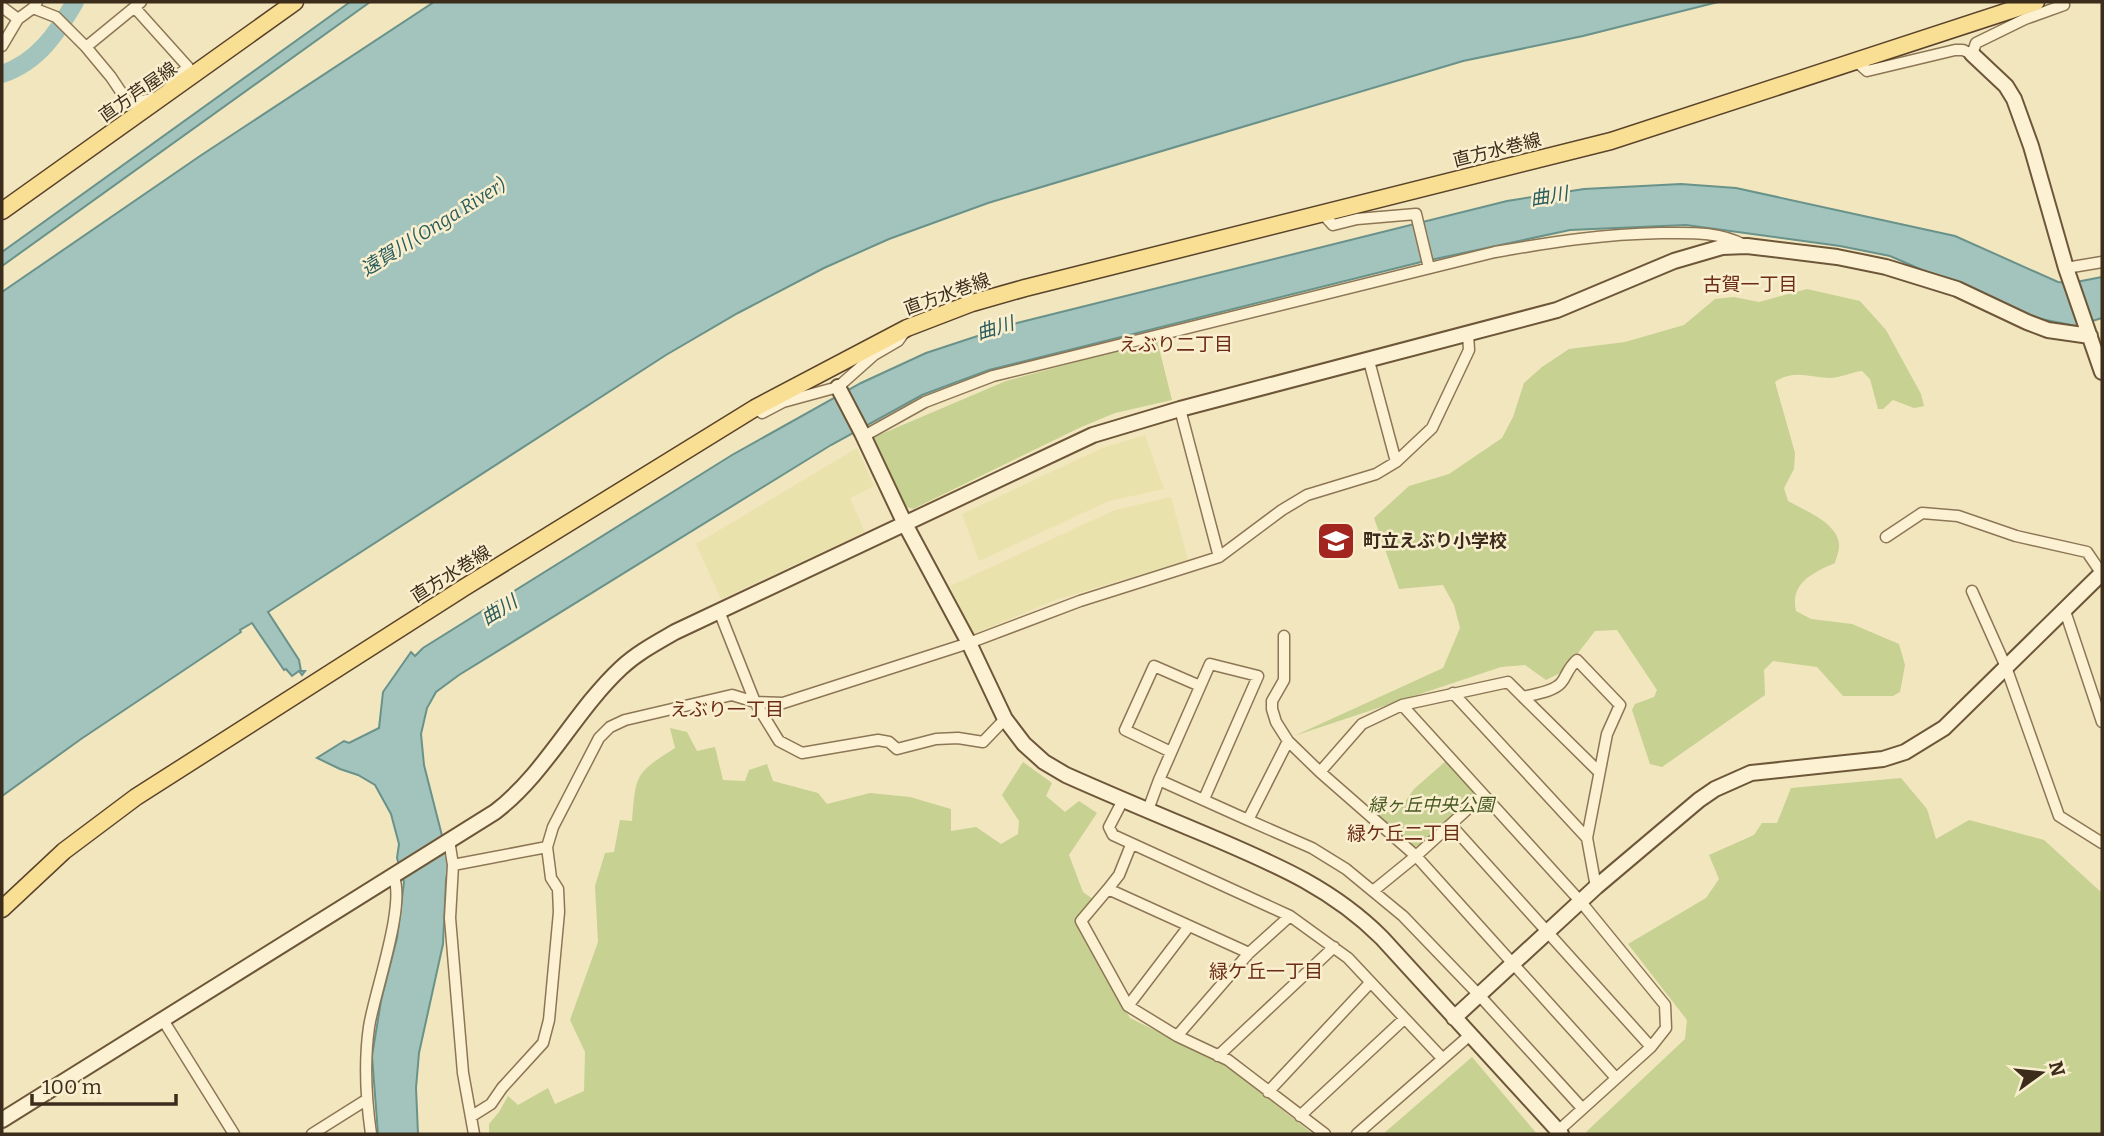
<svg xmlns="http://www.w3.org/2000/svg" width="2104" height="1136" viewBox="0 0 2104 1136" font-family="Bitter,'Noto Sans JP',serif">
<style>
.farmland{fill:#e9e2ac}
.green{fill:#c6d192}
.water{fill:#a3c4bc;stroke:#69928a;stroke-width:2}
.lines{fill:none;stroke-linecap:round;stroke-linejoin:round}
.river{stroke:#a3c4bc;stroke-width:18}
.street-casing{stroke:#8d7655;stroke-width:13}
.secondary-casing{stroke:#6e5739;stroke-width:18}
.primary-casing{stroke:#5a432a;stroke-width:19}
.street{stroke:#fcf2d3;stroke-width:10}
.secondary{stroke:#fcf2d3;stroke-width:14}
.primary{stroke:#f9df93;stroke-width:16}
.labels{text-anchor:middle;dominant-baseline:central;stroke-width:5;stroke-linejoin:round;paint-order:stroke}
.street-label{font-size:18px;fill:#3b2c1b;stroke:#f9efcf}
.poi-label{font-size:18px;font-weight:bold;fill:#3b2c1b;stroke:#f9efcf;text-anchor:start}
.park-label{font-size:18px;font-style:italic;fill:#475920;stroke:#f9efcf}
.water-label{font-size:19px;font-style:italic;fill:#295c5c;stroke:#f9efcf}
.neighbourhood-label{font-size:19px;fill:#6c2d16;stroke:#f9efcf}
</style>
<rect width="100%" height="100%" fill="#f2e6bf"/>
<path class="farmland" d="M1145,435L1164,489L1109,501L979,561L962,514L1102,448Z
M857,448L874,486L850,498L865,532L721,599L696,544Z
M1171,497L1188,560L1055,600L972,635L950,586L1115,510Z"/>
<path class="green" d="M1807,289L1860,301L1886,330L1921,394L1924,406L1914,408L1893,400L1883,409H1878L1870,379L1862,371C1851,372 1840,378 1829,378C1810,377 1792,369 1775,382L1795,453L1794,469L1784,488L1788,501C1804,510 1840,524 1839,546C1839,552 1836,558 1835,563C1812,573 1790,583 1796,611L1811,619L1852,624L1899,644L1905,665L1900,692L1893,696H1843L1817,667L1773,661L1764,670L1765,695L1662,767L1650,764L1632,710L1635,704L1654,697L1657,690L1617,630L1595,631L1564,671L1546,680L1525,665L1501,667L1294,736L1443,668L1460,628L1454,605L1443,585L1399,589L1374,518L1409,486L1449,474L1502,438L1513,417L1524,383L1542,367L1569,349L1625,342L1684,325L1715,299L1734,297L1759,302Z
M1157,340L1172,400L1115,413L1079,428L913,509L904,506L872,438L1006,381Z
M670,728L687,732L697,751L715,747L723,780L745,781L749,770L767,764L773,781L818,793L827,804L870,793L910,797L951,809V831L976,827L1001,844L1018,834L1019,821L1002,795L1023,762L1052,783L1046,796L1065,812L1079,801L1097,813L1069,855L1083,892L1101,905L1082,932L1130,1018L1223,1064L1313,1134H489V1124L499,1112L508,1096L518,1105L548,1088L555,1104L584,1091L585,1052L570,1020L598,942L595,886L605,853L614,852L620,820L632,821C636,773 635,774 675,748Z
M1446,761L1475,791V796L1420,846L1411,847L1376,814L1383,807L1388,812L1400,809L1414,789Z
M1901,778L1927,809L1936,839L1969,820L2044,840L2102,893V1134H1588L1586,1132L1685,1039L1687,1020L1628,944L1706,898L1719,879L1709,855L1754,835L1762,823H1777L1791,788Z
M1472,1057L1537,1134H1383Z"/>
<path class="water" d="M350,2H370L2,266V252Z
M434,2H1718L1583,36L1463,61L988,203L889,239L824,268L738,313L666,355L268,612L299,660L301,671H305L302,675L299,671L292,676L286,669L284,670L252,623L240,630L241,632L81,739L2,796V292L200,156Z
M1681,184L1736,188L1955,236L2058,282L2071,283L2102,277V318L2076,326L2031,317L1890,256L1840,246L1686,225L1570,230L1421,262L989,370L922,395L831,445L459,675L436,692L427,708L421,734L424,765L449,863L446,880L443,944L419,1053L416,1088L418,1134H378L372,1056L381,1001L397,938L404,882L397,858L399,844L391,814L375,785L358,775L340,769L317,758L344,741L349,743L379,728L383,692L411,652L415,656L423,648L732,455L861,383L926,353L1017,323L1507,201L1584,189Z"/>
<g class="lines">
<path class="river" d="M2,74C38,62 57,33 75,2"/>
<defs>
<path id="street" d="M2,7L18,19
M33,8L56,17L86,47L141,2
M135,8L188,67L175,78L169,88
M2,46L18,19L33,8L37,2
M86,47L111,77L129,104L156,98
M1856,61L1867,71L1955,50H1963L1972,54L1976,43L2025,19L2064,5L2063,2
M1322,213L1333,225L1357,219L1416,214L1429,268
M2066,268L2102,262
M1369,361L1396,462
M755,408L762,413L783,402L838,387L874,355L898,341L903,334
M1180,409L1219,557
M864,436L925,402L993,376L1495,252C1552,242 1603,234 1661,233C1690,233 1718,231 1744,245
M1886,537L1922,513L1958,516L2016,536L2087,552L2102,574
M1972,591L2006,667L2059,816L2102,843
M719,611L755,702L779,741L802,753L878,740L889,742L897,749L936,739L958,738L983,742L1005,719
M2065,611L2102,722
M1284,636V680L1272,701V709L1276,722L1288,741L1320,772L1416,856L1616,1078
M1453,693L1587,838
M1523,697L1598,771
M1402,705L1581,902L1665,1005L1666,1028L1651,1047L1558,1131
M1288,741L1248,820L1312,848L1346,869L1403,916L1479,995L1581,1107
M1171,752L1125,730L1154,666L1200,686
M1320,772L1362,724L1402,705L1508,682L1523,697C1534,694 1553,692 1561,683C1567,676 1567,669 1577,660L1620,705L1607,734L1587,838L1596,887
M1159,780L1248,820
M1123,800L1109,827L1113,835L1290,916L1348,958L1442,1058
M1148,810L1159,780L1210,664L1258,676L1204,799
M1451,825L1651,1047
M449,840L453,865L450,918L463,1073L474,1134
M453,865L547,847
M1108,889L1119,875L1131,845
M1373,891L1416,856L1483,795
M1249,953L1108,889L1081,921L1128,1006L1177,1036L1228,1060L1325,1134
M1128,1006L1189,926
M163,1020L234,1134
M1177,1036L1249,953L1290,916
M1218,1056L1334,947
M1268,1092L1370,983
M472,1116L491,1104L502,1088L543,1043L549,1020L559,912L558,889L551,878L547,847L553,827L599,738L610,727L625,720L732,695L755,702L783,703L969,643L1080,601L1219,557L1282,510L1307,495L1376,474L1396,462L1432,428L1469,350L1468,334
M1300,1116L1404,1019
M312,1134L366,1100
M371,1134C366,1099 364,1062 369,1027C374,993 407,903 393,875
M1357,1134L1470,1035"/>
<path id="secondary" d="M1972,54L2006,86L2014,99L2031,146L2066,268L2102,372
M838,387L862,433L905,524L969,643L1005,719L1024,744L1044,762L1066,775C1113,796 1161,816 1209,836C1274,864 1331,887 1382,938L1561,1134
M1454,1018L1596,887L1699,800L1715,789L1751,773L1883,759L1905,752L1944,728L2102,573
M2,1120L495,812C546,773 574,712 621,668C637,653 656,643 675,632L1093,435L1180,409L1557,310L1674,261L1722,247L1747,246L1837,257L1886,267L1957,289L2027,322L2048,330L2090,336"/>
<path id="primary" d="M2,211L295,2
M2,909L64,851L136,797L465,587L755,408L907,328L972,303L1025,288L1611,141L2036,2"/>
</defs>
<use href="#street" class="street-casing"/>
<use href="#secondary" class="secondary-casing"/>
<use href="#primary" class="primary-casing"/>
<use href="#street" class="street"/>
<use href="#secondary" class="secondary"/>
<use href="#primary" class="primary"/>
</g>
<defs>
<symbol id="school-square" viewBox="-11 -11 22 22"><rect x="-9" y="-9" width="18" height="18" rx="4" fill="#a2261f" stroke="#f9efcf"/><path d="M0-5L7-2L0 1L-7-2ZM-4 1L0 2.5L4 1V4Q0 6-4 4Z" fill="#fff"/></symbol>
</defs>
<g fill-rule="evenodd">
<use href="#school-square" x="1314" y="519" width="44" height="44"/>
</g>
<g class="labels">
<g class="street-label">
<text transform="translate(138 92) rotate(-35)">直方芦屋線</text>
<text transform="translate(1497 150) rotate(-14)">直方水巻線</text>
<text transform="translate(947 294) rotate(-20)">直方水巻線</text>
<text transform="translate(451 574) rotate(-32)">直方水巻線</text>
</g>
<g class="poi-label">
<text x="1363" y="541">町立えぶり小学校</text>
</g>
<g class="park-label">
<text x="1431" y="805">緑ヶ丘中央公園</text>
</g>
<g class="water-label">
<text transform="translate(1549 196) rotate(-9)">曲川</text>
<text transform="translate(433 227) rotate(-32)">遠賀川 (Onga River)</text>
<text transform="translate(995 328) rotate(-17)">曲川</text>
<text transform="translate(499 610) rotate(-32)">曲川</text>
</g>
<g class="neighbourhood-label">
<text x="1750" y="284">古賀一丁目</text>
<text x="1176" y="344">えぶり二丁目</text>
<text x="727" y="709">えぶり一丁目</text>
<text x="1404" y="833">緑ケ丘二丁目</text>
<text x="1266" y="971">緑ケ丘一丁目</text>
</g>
</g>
<rect width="2104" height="1136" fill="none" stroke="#3b2c1b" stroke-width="7"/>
<g transform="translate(2041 1073) rotate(75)" stroke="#f9efcf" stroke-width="5" paint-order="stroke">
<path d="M0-5L12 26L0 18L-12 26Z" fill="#3b2c1b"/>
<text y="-10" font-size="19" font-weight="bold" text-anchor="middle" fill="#3b2c1b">N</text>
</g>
<path d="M32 1094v10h144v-10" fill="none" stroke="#3b2c1b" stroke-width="3.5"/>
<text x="42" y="1094" font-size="21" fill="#3b2c1b" stroke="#f9efcf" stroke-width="5" paint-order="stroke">100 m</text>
</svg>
